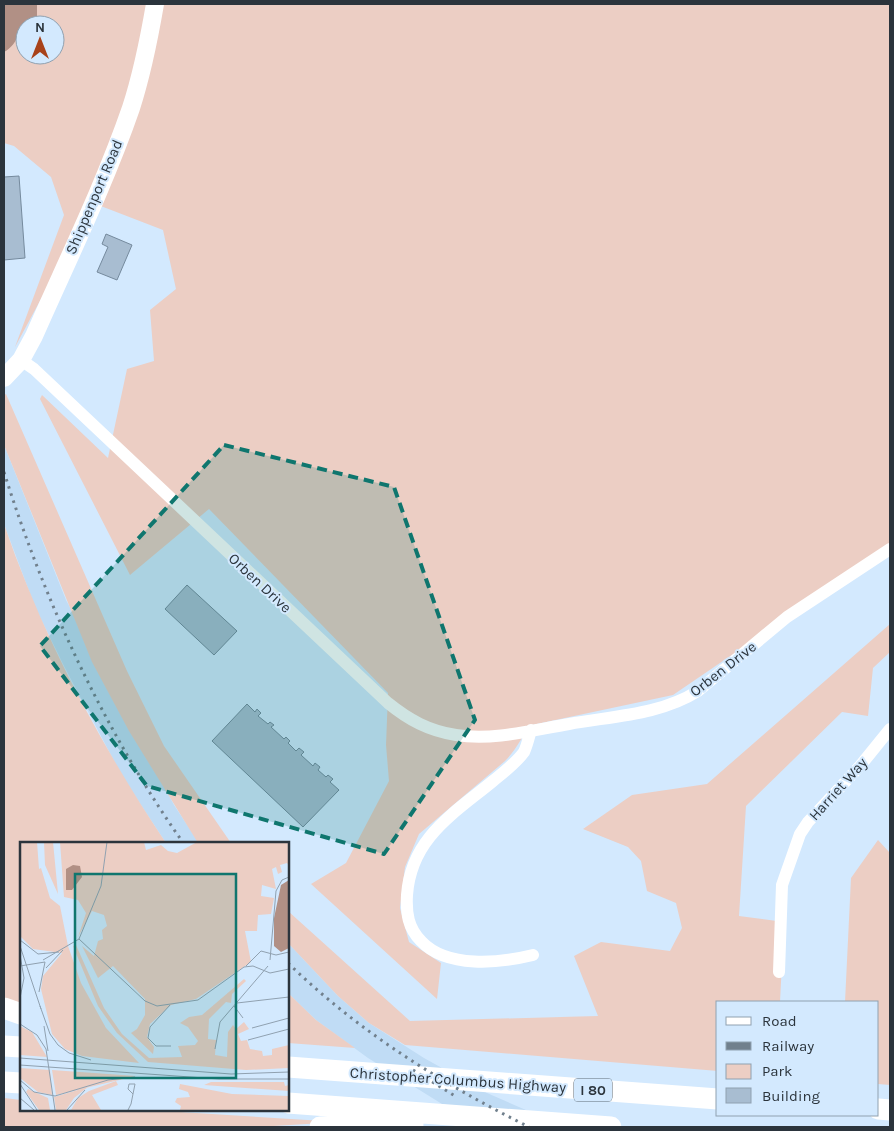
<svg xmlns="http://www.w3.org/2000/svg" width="894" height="1131" viewBox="0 0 894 1131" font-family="Karla,sans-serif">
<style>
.built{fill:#c0dcf5}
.green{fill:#eccec4;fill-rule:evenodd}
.water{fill:#b19085}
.building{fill:#a8bdd1;stroke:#758a9d}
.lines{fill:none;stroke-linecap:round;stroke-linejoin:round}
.street{stroke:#fff;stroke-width:12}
.secondary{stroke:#fff;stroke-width:18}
.highway{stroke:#fff;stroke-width:21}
.rail{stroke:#71808d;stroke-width:3;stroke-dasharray:2.5 5;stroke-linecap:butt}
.marked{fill:#0f766e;fill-opacity:0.2;stroke:#0f766e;stroke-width:4;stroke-dasharray:10 6;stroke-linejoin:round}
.labels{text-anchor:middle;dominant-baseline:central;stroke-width:4;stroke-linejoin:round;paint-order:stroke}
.shield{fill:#d3e9fe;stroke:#5d6a76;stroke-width:1}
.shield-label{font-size:14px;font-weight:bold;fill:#2b343c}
.street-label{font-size:15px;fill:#2b343c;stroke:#d3e9fe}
.inset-road{fill:none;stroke:#90a1b0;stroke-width:1}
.view{fill:#0f766e;fill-opacity:0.15;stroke:#0f766e;stroke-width:2.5}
.inset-edge{fill:none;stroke:#2b343c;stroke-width:2.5}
</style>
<rect width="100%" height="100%" fill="#d3e9fe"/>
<path class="built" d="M4,445L66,600L174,805L199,843H166L122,776L64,666L35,607L4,524Z
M288,943L338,996L369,1023L424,1058L487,1093L565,1127L442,1104L368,1058L316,1020L288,993Z"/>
<path class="green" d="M4,4H890V547L673,695L532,725C520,738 518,748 505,761L419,834L405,867L400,908L409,942L441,963L437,999L311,884L346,863L389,781L386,745L388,693L209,509L130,575L40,399L42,395L108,458L127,369L154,361L150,310L176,289L163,230L93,203L15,347L64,215L51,177L14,146L4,143ZM25,25H55V55H25Z
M6,394L127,671L164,746L231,843H198L129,731L92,662L4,445V395Z
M4,524C43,638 100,744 166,843L21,844V1004L4,998Z
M890,624V652L873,668L868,716L842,712L746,806L739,916L784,922L780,1002H718V1071L405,1045L369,1023L338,996L288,943V911L410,1021L598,1016L574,956L601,942L670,951L682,928L676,903L647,891L641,861L628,847L583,829L632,795L707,784Z
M878,840L890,853V1085L878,1084V1002H845L851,878Z
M288,993L316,1020L355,1048L288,1043Z
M4,1098L21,1100V1110H148L340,1122L257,1127H4Z"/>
<path class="water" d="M4,4H37V17C17,26 20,44 4,52Z"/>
<path class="building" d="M19,176L25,258L4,260V177Z
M106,234L132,245L117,280L97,272L108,247L102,244Z
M187,585L237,631L214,655L165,609Z
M247,704L255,712L257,709L261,713L258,716L268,724L270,722L274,725L271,727L284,739L286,737L290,741L288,743L296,751L299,748L304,752L301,755L313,766L315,763L320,767L318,770L326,777L328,775L333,779L330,782L339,790L303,827L212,741Z"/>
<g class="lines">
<path class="street" d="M21,360L34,369L388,703C409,720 429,731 456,735C493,741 533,730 569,724C613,716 660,715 698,691L787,617L890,549
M531,730C529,737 527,746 524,752C516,763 504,772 493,781C453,814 411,838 407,895C406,913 408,928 421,941C447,969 500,963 533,955
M779,972L782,885L800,834L808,822L860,766L890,729"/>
<path class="secondary" d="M4,378L21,360L34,336C67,261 104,186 131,108C142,74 149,39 155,4"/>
<path class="highway" d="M4,1008L21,1014
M4,1046L21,1047
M288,1067L718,1099
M4,1082L21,1083
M288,1103L611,1127
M878,1109L890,1110
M320,1127L413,1125"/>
<path class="rail" d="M4,472C45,603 105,732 184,844
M288,963C359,1032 441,1083 529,1127
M413,1070L455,1096"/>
</g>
<path class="marked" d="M224,445L394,487L475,720L384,854L147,786L40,646Z"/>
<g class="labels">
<rect class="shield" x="574" y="1078.5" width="38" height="23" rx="4"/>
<g class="shield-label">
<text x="593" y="1090">I 80</text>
</g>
<g class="street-label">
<text transform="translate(94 197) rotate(-67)">Shippenport Road</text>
<text transform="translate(260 583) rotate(43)">Orben Drive</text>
<text transform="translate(723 669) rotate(-38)">Orben Drive</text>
<text transform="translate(838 789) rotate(-48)">Harriet Way</text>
<text transform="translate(458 1080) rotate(4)">Christopher Columbus Highway</text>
</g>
</g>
<g transform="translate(20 842)">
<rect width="269" height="269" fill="#d3e9fe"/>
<path d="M0,0H17L19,27L21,26L30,56L40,64L48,104L61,141L86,186L119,221L62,214L45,207L32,192L21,147L23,134L42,111L13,107L0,94ZM24,0H33L38,52L25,23ZM40,0H124L126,8L141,3L148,9L157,11L177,0H269V24L267,21L260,23L262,30L258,32L256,25L252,27L256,47L242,43L241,54L254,56L251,72L238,73L237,89H225L231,120L176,157L151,163L130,182L127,195L134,205L133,212L111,191L117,187L125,173V157L93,124L78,136L62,104L74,114L78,99L83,97L82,88L87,84L84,73L72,69L58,95L66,71L58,58L44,55ZM56,103L84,166L102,192L129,216L162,215L158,204L175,203L178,199L168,185L160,181L169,175L182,173L224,137L226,139L212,152L211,161L206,160L189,177L188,197L196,198L195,213L207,215L208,190L213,183L216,187L224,180L229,187L218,192L221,199L227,198L230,207L242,209L243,214L252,213V207L269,203V226L226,228L128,220L97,191L78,164L53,104ZM0,184L12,190L27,215L0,213ZM0,226L30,228L32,253L18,250L0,236ZM32,228L116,234L36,253ZM96,239L98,243L72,253L81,268H51L58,256L69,249ZM191,240H264L265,244L269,243V249L184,243ZM160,242L212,252L269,254V268H160L161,264L155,260L157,256L170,255L168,250L159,247ZM68,245L54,256L46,268H36L34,255ZM8,247L28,256L30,268H19L6,250Z" fill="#eccec4"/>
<path d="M53,23L60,24L62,35L52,48H46V27ZM269,38V106L261,110L254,104V76L261,43Z" fill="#b19085"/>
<path class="inset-road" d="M59,97L125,159L137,164L178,158L224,125L233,124L250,131L269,127M0,98L18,112L39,110M0,104L21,167M0,113L4,136L0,156M23,118L59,97L81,44L87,0M250,118L256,49L262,38L269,35M0,124L25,120L19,150M226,124L241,109L256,113L269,110M26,126L43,108M217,161L269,155M150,163L130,185L128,196L136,204H151M20,164L30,192L38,203L49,211L71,218M214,164L223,176M0,182L17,193L26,207L35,268M24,184L28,209M232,186L269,176M228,198L269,187M195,207L200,180L248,124M0,216L211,232L269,230M0,223L199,237H269M0,238L14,250L35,254L88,238L115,235M0,242L17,268M0,256L14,268M47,268L65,248M108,268L111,262L115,242H109L108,247L113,252"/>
<path class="view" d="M55,32H216V236H55Z"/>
<rect width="269" height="269" class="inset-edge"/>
</g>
<rect width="894" height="1131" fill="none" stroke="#2b343c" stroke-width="10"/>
<rect x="716" y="1001" width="162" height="115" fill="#d3e9fe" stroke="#90a1b0"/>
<rect x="726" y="1017" width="25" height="8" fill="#ffffff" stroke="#90a1b0"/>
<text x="762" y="1026" font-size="15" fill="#2b343c">Road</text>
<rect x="726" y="1042" width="25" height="8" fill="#71808d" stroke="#90a1b0"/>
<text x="762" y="1051" font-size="15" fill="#2b343c">Railway</text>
<rect x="726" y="1064" width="25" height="15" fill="#eccec4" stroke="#90a1b0"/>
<text x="762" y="1076" font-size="15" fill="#2b343c">Park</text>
<rect x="726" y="1088" width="25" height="15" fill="#a8bdd1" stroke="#90a1b0"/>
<text x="762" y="1101" font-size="15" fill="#2b343c">Building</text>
<g transform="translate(40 40)"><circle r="24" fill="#d3e9fe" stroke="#90a1b0"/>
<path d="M0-4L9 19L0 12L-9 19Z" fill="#a8421a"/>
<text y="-8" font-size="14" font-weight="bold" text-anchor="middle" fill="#2b343c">N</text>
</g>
</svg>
